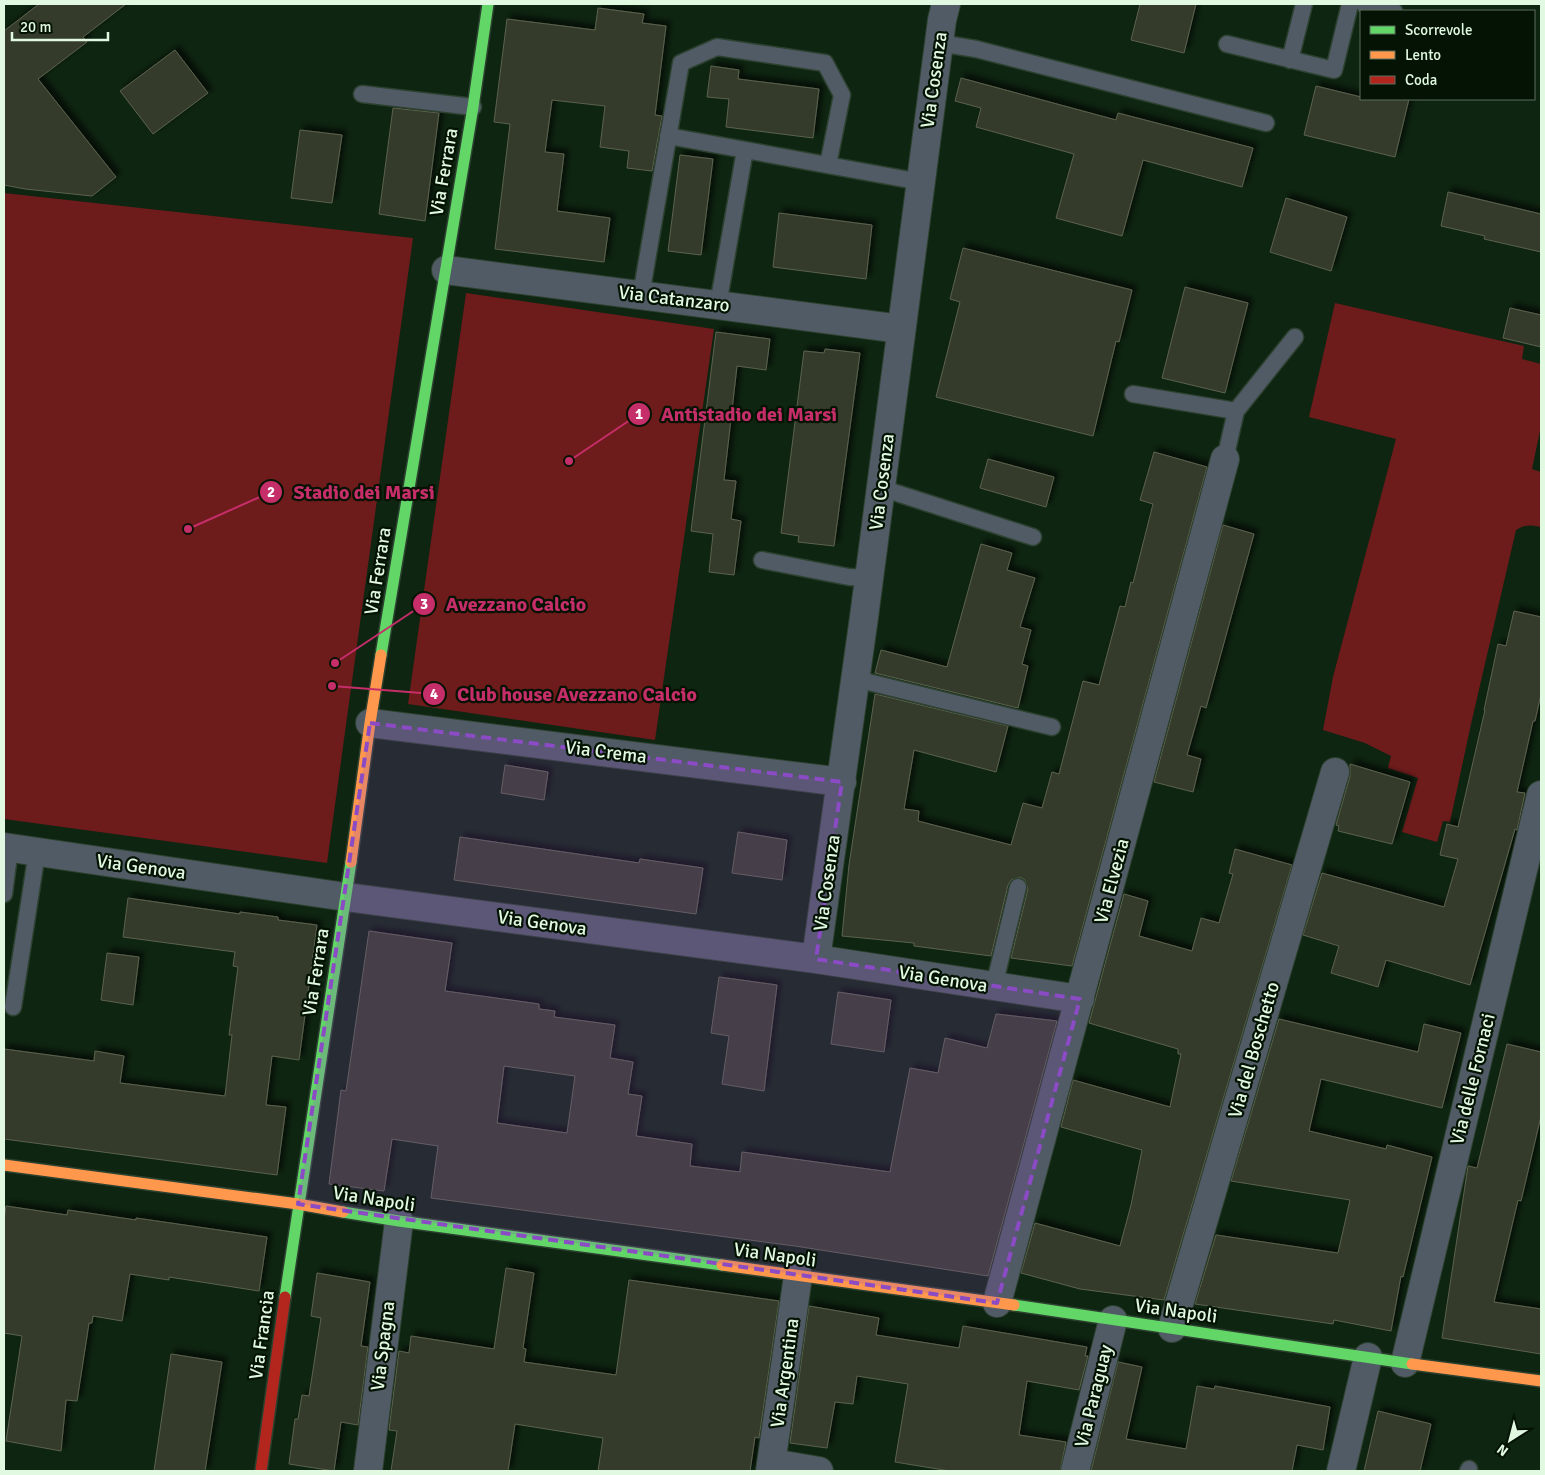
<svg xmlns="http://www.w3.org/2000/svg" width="1545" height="1475" viewBox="0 0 1545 1475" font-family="Signika,sans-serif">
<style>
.green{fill:#6e1b1b}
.building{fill:#343a29;stroke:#5c624e;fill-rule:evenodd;filter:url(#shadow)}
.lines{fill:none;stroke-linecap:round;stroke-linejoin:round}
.lane-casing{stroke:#2d4130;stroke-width:19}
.street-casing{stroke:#2d4130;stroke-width:30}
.fast-casing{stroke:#2d4130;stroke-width:14}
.slow-casing{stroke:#2d4130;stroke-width:14}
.jam-casing{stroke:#2d4130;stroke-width:14}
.lane{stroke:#515b65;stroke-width:16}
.street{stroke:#515b65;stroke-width:28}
.fast{stroke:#63d668;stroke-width:11}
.slow{stroke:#ff974d;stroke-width:11}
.jam{stroke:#b3261e;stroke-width:11}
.marked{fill:#8a4bc4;fill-opacity:0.2;stroke:#8a4bc4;stroke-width:4;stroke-dasharray:10 6;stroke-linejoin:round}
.labels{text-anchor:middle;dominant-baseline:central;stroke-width:4.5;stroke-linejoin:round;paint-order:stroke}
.street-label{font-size:19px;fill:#e1f8e1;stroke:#041304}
.leader{fill:none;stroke:#c52e68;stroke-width:2}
.callout-dot{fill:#c52e68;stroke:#041304;stroke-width:2}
.mark-label{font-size:15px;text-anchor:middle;font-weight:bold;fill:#fff}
.callout-label{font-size:20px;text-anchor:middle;font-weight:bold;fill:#c52e68;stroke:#041304;stroke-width:4.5;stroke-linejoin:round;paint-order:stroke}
</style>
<defs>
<filter id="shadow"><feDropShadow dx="4.5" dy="-4.5" stdDeviation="2.5" flood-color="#0009"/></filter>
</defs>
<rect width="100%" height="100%" fill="#0e2511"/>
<path class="green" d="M4,193L413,238L327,863L4,819Z
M466,293L714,329L655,740L408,704Z
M1335,303L1524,346L1522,359L1541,364V426L1532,469L1541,472V527C1531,525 1525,524 1516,530L1471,724L1450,822L1443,821L1437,842L1402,832L1418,778L1388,768L1391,756L1365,743L1323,730L1333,677L1396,439L1309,417Z"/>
<path class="building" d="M39,4H126L83,37L87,42L38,79L116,177L92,196L25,189L4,185V31Z
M1140,4H1196L1184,53L1131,40Z
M598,8L644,14L642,23L666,26L655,115L662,116L652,171L627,168L629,151L600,147L605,106L552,100L545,152L564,154L557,211L610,218L604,262L495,249L510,124L494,122L507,19L595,30Z
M175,50L208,93L153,134L120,91Z
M711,66L739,70L738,79L819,89L813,138L726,127L729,99L707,97Z
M961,78L1116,120L1118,113L1253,148L1242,187L1143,160L1122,236L1056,218L1074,154L976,127L981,108L955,101Z
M1316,86L1361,97V99H1409L1395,157L1304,135Z
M393,108L439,113L425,221L379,214Z
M300,130L342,135L332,203L291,198Z
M680,155L713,159L701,255L668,251Z
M1448,192L1541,214V252L1484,239L1485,236L1441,226Z
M1286,198L1347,217L1331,271L1270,252Z
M779,213L872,225L866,279L773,267Z
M963,248L1132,290L1119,342L1116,341L1093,436L936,397L960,302L950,299Z
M1185,287L1248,303L1225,393L1162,378Z
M1510,308L1541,315V347L1503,338Z
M716,332L770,339L766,370L737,366L724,480L736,481L731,519L741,521L734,575L709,572L713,534L691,531Z
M825,349L860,353L834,546L798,542L799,536L781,533L804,351L824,353Z
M1154,452L1207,467L1072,966L1011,958L1028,889L1025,880L1020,877L1011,880L1008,885L991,956L914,946V943L842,936L849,865L875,694L1008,726L996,772L914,750L904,809L919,811L918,821L1011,845L1023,803L1042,808L1052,772L1059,774L1083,681L1099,685L1120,606L1125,607L1131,582L1133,583L1153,504L1140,500Z
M988,459L1054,477L1046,507L980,488Z
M1223,525L1254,534L1206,708L1201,706L1187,755L1201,759L1193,792L1154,782Z
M981,544L1012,553L1007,570L1035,578L1020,627L1031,630L1022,664L1028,666L1018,708L875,673L881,650L947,667Z
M1514,611L1541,617V694L1535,721H1533L1517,792L1525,793L1517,830L1515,829L1470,985L1386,960L1378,987L1331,973L1339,946L1303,935L1322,873L1444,907L1458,859L1440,855L1447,824L1458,827L1485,710H1484L1498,644L1506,646Z
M1350,764L1410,782L1392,844L1338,831L1339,826L1336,825L1350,776Z
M505,765L548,772L544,800L501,793Z
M738,832L787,840L782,880L732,873Z
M460,837L639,863L640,859L703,868L696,914L454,880Z
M1235,849L1292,865L1164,1300L1080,1289L1021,1273L1035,1223L1120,1246L1131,1205L1142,1150L1061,1127L1073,1080L1170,1107L1181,1054H1178V1049L1089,1023L1124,894L1148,901L1139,936L1192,951L1201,918L1219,923L1233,874L1229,873Z
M128,898L240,914V912L278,917V920L317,925L299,1060L272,1056L266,1105L286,1107L277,1175L4,1139V1049L94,1061L95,1051L124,1056L120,1083L225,1096L232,1035H229L238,967L233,966L235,952L123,937Z
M369,931L452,943L445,991L539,1004V1009L555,1011L554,1017L615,1025L610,1058L633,1062L628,1094L642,1096L636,1136L692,1144L690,1166L740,1172L742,1152L890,1172L910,1068L938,1073L945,1038L987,1048L996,1014L1057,1021L988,1276L795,1246L431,1198L438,1146L392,1139L384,1191L329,1184L341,1090L346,1091ZM504,1066L575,1076L567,1133L497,1123Z
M107,953L139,957L133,1005L101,1000Z
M719,977L777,985L764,1091L722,1084L729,1036L711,1033Z
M838,992L891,1000L884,1052L831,1044Z
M1279,1019L1418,1052L1424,1024L1461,1033L1442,1108L1321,1079L1309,1131L1386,1149L1387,1145L1432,1157L1403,1277L1401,1276L1391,1331L1334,1320L1333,1324L1195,1304L1216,1235L1338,1253L1350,1200L1231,1181Z
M1507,1044L1541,1052V1116L1521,1201L1518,1200L1494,1302L1541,1309V1354L1442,1338L1468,1166L1477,1168Z
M6,1206L67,1215L68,1210L136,1220V1218L267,1237L259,1291L169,1277V1280L130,1274L122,1321L93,1316L92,1323H89L77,1401L66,1400L61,1451L6,1441L22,1336L4,1333V1220Z
M506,1268L534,1273L523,1348L526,1349L524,1362L616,1375L629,1280L779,1301L759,1438L755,1437L750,1471H598L603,1438L515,1424L508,1471H391L397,1431L389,1430L399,1351L409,1353L411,1336L494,1349Z
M317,1273L370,1282L361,1346L368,1347L358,1425L341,1422L334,1471L289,1464L295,1419H298L302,1395L309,1396L321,1318L311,1316Z
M809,1306L879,1318L876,1335L959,1348L963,1326L1087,1347L1085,1356H1088L1079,1390L1027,1381L1019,1435L1066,1442L1060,1471H950L895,1462L908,1384L857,1376L853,1404L835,1402L827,1448L790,1443Z
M171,1354L222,1362L205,1471H154Z
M1118,1362L1142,1367L1126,1439L1186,1449L1197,1386L1214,1389L1215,1386L1330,1407L1323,1450L1297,1445L1292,1471H1091Z
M1378,1411L1431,1424L1420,1471H1364Z"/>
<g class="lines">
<defs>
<path id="lane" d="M1364,4L1394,11
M939,43L976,49L1266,123
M1227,44L1334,70L1350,4
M1290,60L1304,4
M362,94L473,107
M668,136L921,182
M641,295L681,63L717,47L825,63L842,95L828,165
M718,305L745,150
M1133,394L1236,411
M1225,459L1236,411L1295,337
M881,488L1033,537
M762,560L849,577L869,578
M856,679L1052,727
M4,894L10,848
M994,986L1018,887
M13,1007L37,852
M1468,1471L1469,1469"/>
<path id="street" d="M446,270L901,329
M370,723L842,782
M4,847L346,897L816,959L1080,999
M816,959L864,617L942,20L946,4
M997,1303L1225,459
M1172,1328L1335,772
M1405,1363L1541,795
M772,1463L819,1471
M368,1471L399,1221
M770,1471L798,1276
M1075,1471L1113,1320
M1341,1471L1368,1357"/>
<path id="fast" d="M381,655L473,107L488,4
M343,1212L399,1221L722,1265
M285,1297L351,862
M1014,1305L1412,1364"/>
<path id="slow" d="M351,862L370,723L381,655
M4,1165L298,1204L343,1212
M722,1265L1014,1305
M1412,1364L1541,1381"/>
<path id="jam" d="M261,1471L285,1297"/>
</defs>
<use href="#lane" class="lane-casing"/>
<use href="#street" class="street-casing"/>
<use href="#fast" class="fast-casing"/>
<use href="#slow" class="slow-casing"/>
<use href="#jam" class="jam-casing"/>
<use href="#lane" class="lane"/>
<use href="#street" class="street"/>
<use href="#fast" class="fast"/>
<use href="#slow" class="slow"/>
<use href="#jam" class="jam"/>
</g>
<path class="marked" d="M370,723L842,782L816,959L1080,999L997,1303L298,1204Z"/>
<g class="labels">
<g class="street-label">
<text transform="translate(934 80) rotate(-82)">Via Cosenza</text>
<text transform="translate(444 172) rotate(-80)">Via Ferrara</text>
<text transform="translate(674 299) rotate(7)">Via Catanzaro</text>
<text transform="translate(882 482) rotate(-83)">Via Cosenza</text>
<text transform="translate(378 571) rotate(-81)">Via Ferrara</text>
<text transform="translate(606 752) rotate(7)">Via Crema</text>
<text transform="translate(141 867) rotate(8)">Via Genova</text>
<text transform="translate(1112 881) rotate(-75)">Via Elvezia</text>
<text transform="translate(827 883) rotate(-82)">Via Cosenza</text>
<text transform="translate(542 923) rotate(8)">Via Genova</text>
<text transform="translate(316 972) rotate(-81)">Via Ferrara</text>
<text transform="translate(943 979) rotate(9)">Via Genova</text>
<text transform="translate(1254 1050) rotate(-74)">Via del Boschetto</text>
<text transform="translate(1473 1079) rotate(-76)">Via delle Fornaci</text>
<text transform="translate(374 1199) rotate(9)">Via Napoli</text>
<text transform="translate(775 1255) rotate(8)">Via Napoli</text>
<text transform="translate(1176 1311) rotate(8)">Via Napoli</text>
<text transform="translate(262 1335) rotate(-82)">Via Francia</text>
<text transform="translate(383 1346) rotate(-83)">Via Spagna</text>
<text transform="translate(785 1373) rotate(-82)">Via Argentina</text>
<text transform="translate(1094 1396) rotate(-76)">Via Paraguay</text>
</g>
</g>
<path class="leader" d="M569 461L639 414M188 529L271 492M335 663L424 604M332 686L434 694"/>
<g class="callout-dot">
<circle cx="569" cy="461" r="5"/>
<circle cx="188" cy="529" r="5"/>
<circle cx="335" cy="663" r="5"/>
<circle cx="332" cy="686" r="5"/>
<circle cx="639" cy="414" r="12"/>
<circle cx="271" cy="492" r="12"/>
<circle cx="424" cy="604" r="12"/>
<circle cx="434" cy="694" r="12"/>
</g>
<g class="mark-label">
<text x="639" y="419">1</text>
<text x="271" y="497">2</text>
<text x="424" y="609">3</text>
<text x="434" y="699">4</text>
</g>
<g class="callout-label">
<text x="749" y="421">Antistadio dei Marsi</text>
<text x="364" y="499">Stadio dei Marsi</text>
<text x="516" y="611">Avezzano Calcio</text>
<text x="577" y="701">Club house Avezzano Calcio</text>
</g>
<rect width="1545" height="1475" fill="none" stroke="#e1f8e1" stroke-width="10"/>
<rect x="1360" y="10" width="175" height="90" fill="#041304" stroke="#5c6f5c"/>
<rect x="1370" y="26" width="25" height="8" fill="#63d668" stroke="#5c6f5c"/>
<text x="1405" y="35" font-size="15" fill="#e1f8e1">Scorrevole</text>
<rect x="1370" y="51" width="25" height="8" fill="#ff974d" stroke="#5c6f5c"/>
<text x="1405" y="60" font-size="15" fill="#e1f8e1">Lento</text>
<rect x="1370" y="76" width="25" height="8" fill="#b3261e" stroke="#5c6f5c"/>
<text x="1405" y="85" font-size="15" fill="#e1f8e1">Coda</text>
<g transform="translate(1510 1440) rotate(216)" stroke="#041304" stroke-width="4" paint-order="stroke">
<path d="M0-4L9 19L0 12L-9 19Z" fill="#e1f8e1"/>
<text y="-8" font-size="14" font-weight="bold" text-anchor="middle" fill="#e1f8e1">N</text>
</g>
<path d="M12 32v8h96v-8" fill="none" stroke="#e1f8e1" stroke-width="2.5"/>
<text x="20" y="32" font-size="15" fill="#e1f8e1" stroke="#041304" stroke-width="4" paint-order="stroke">20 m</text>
</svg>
